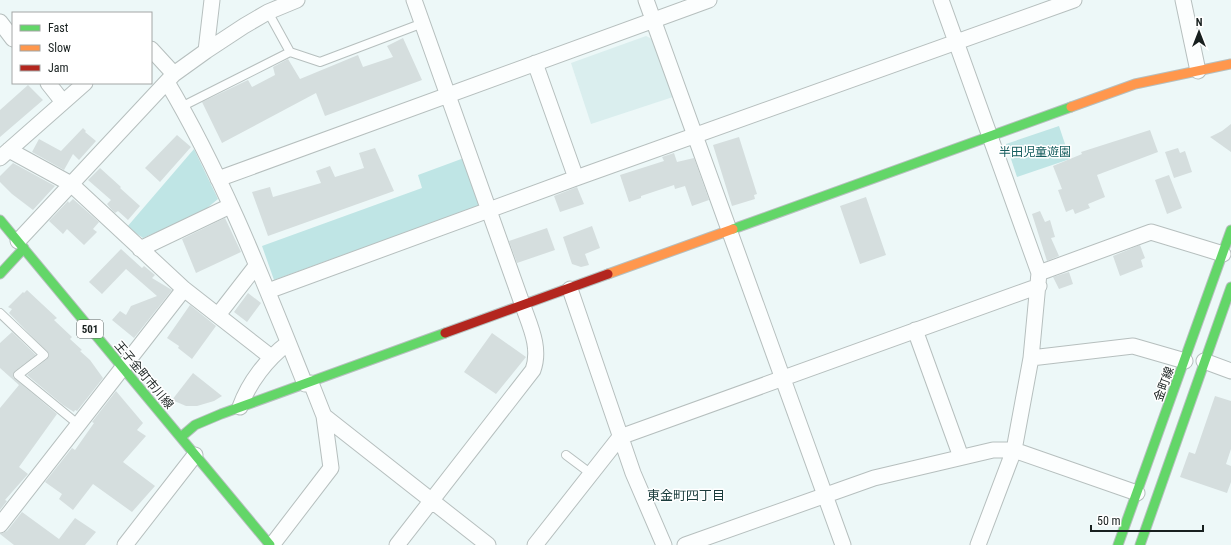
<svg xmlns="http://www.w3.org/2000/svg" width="1231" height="545" viewBox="0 0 1231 545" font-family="'Roboto Condensed','Noto Sans JP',sans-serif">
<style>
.built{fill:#daeeee}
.green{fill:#bfe5e5}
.building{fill:#d5dede}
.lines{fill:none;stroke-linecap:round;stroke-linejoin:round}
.lane-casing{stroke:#b6bfbe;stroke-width:10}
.street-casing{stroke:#b6bfbe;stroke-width:17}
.fast-casing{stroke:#b6bfbe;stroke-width:11}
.slow-casing{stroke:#b6bfbe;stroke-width:11}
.jam-casing{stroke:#b6bfbe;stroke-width:11}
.lane{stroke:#fcfefe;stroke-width:8}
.street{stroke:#fcfefe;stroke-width:15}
.fast{stroke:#63d668;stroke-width:9}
.slow{stroke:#ff974d;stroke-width:9}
.jam{stroke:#b3261e;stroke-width:9}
.labels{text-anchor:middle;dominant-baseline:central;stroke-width:3;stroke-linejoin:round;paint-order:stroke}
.shield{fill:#fff;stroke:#5d6362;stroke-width:1}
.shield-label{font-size:11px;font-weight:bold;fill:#18201f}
.park-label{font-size:12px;fill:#155d5e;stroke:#fff}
.street-label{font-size:12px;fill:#18201f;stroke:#fff}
.neighbourhood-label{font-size:13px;fill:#1a3c3c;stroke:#fff}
</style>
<rect width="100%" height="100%" fill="#edf8f8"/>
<path class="built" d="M646,36L652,39L673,97L591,124L571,63Z"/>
<path class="green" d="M1059,126L1070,159L1017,177L1006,144Z
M194,149L218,199L201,213L143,238L127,227Z
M464,158L481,205L274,280L262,246L422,188L418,175Z"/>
<path class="building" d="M403,38L422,80L325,116L316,93L222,143L202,102L248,80L252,87L275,75L273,67L288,59L300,79L358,55L363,67L393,57L387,46Z
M28,85L43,100L0,137V110Z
M1231,124V152L1210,137L1222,131Z
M83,128L86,131L85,132L96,141L79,160L73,154L64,170L32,152L39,139L61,151Z
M1150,130L1158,152L1097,175L1105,197L1088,204L1090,208L1075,214L1073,209L1066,212L1058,190L1062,189L1053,166L1082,154L1081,152Z
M177,135L191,147L160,182L145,168Z
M739,137L757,194L754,195L755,199L732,206L713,145Z
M375,148L394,191L268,236L252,192L270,187L273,197L321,183L316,171L330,166L335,177L364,168L359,153Z
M1178,148L1180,153L1185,151L1192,172L1174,178L1165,152Z
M674,153L677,162L694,158L709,200L692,206L685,186L675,189L674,185L641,196V198L629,202L620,175L664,161L662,157Z
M13,163L55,186L33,210L12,194L0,182V176Z
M100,168L121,187L120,188L140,206L128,220L118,211L115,213L111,209L107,204L111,200L88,180Z
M1169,175L1182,208L1167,214L1155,180Z
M577,187L584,204L560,212L554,196Z
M866,197L886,255L860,264L840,206Z
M73,199L99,222L93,229L97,232L84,245L67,229L63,234L49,221L68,201L69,203Z
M1040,211L1045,222L1050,220L1055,237L1051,238L1059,256L1047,261L1032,214Z
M225,218L241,252L196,273L182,239Z
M592,226L600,248L585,254L589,265L581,267L572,264L563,237Z
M547,228L555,250L517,263L509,241Z
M1140,245L1145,258L1141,260L1143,267L1120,276L1113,256Z
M121,249L142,268L144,266L155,275L152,278L172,290L134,338L112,320L120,311L126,315L131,306L157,296L126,269L102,294L89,282Z
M1069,272L1073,284L1059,289L1053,277Z
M27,290L57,318L54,320L72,337L70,339L82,350L80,351L90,360L103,378L77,411L75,410L74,412L63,405L27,375L47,359L49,354L9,313L12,309L8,307L23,292L24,293Z
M248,293L261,303L247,322L234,312Z
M190,305L216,326L192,359L178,348L179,346L167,338Z
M12,332L36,355L15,371L13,377L57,414L19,467L28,474L5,500L7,501L0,510V408L19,385L0,368V343Z
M492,333L526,357L496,394L464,372Z
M193,373L222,396L214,401L197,406H186L172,400Z
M116,391L143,423L137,430L146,436L123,462L155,486L132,512L93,484L73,510L59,499L62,494L45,482L72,448L75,450L94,423L92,422Z
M1215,396L1231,401V449L1226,464L1231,466V482L1227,493L1180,477L1189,452L1195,454Z
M22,512L59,539L75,518L96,532L85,545H14L0,534L7,531Z"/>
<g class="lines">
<defs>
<path id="lane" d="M268,12L290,52
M181,107L290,52L320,62L423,23
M0,313L44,355L18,375L79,425
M566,455L590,473"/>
<path id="street" d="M646,0L843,545
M941,0L1039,273L1031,358L1014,450L978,545
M1183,0L1198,71
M0,22L13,39
M151,49L174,74
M206,51L212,0
M535,63L576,178
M167,82C224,178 264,282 305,384
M48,83L63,102
M9,150L71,184L184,289L271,357
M0,158L85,83
M218,179L709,0
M18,241L174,74L206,51L244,26L268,12L297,0
M140,249L230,206
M1039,273L1151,232L1223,254
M570,289L633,473L664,545
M268,291L576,178L1074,0
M218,315L256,266
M915,330L961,457
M1031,358L1133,346L1185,361
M1204,361L1231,371
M240,407C249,382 267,359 288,343
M324,416L488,545
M0,525L184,289
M125,545L195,455
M272,545L331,468L324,416L311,383
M397,545L533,370C541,348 530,326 523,306L414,0
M535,545L620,437L1039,286
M685,545L874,478L993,450H1014L1137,493"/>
<path id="fast" d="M0,220L270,545
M733,229L1071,107
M0,274L24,248
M181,437L195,425L221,414L445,333
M1118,545L1231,230
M1140,545L1231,287"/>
<path id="slow" d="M1071,107L1135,84L1231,64
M608,274L733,229"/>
<path id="jam" d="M445,333L608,274"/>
</defs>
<use href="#lane" class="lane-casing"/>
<use href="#street" class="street-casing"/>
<use href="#fast" class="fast-casing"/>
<use href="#slow" class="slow-casing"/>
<use href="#jam" class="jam-casing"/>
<use href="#lane" class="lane"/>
<use href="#street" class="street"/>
<use href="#fast" class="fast"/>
<use href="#slow" class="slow"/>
<use href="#jam" class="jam"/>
</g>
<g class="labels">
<rect class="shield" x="77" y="320" width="26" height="18" rx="3"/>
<g class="shield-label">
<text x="90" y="329">501</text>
</g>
<g class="park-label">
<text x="1035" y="152">半田児童遊園</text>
</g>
<g class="street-label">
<text transform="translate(144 375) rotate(50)">王子金町市川線</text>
<text transform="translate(1164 384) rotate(-70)">金町線</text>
</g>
<g class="neighbourhood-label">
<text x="686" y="495">東金町四丁目</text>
</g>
</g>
<rect x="12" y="12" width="140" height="72" fill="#ffffff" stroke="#a3a6a5"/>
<rect x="20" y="25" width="20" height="6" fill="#63d668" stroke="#a3a6a5"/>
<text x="48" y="32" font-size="12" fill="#18201f">Fast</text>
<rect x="20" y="45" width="20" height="6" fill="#ff974d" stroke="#a3a6a5"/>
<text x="48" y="52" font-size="12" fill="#18201f">Slow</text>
<rect x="20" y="65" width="20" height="6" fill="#b3261e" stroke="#a3a6a5"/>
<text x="48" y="72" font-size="12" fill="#18201f">Jam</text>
<g transform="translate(1199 32)" stroke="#ffffff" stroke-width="3" paint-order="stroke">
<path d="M0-3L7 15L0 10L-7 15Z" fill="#18201f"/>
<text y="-6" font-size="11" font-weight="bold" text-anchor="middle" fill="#18201f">N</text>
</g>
<path d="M1091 525v6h112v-6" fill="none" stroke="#18201f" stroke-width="2"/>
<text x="1097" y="525" font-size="12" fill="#18201f" stroke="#ffffff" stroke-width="3" paint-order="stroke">50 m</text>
</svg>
